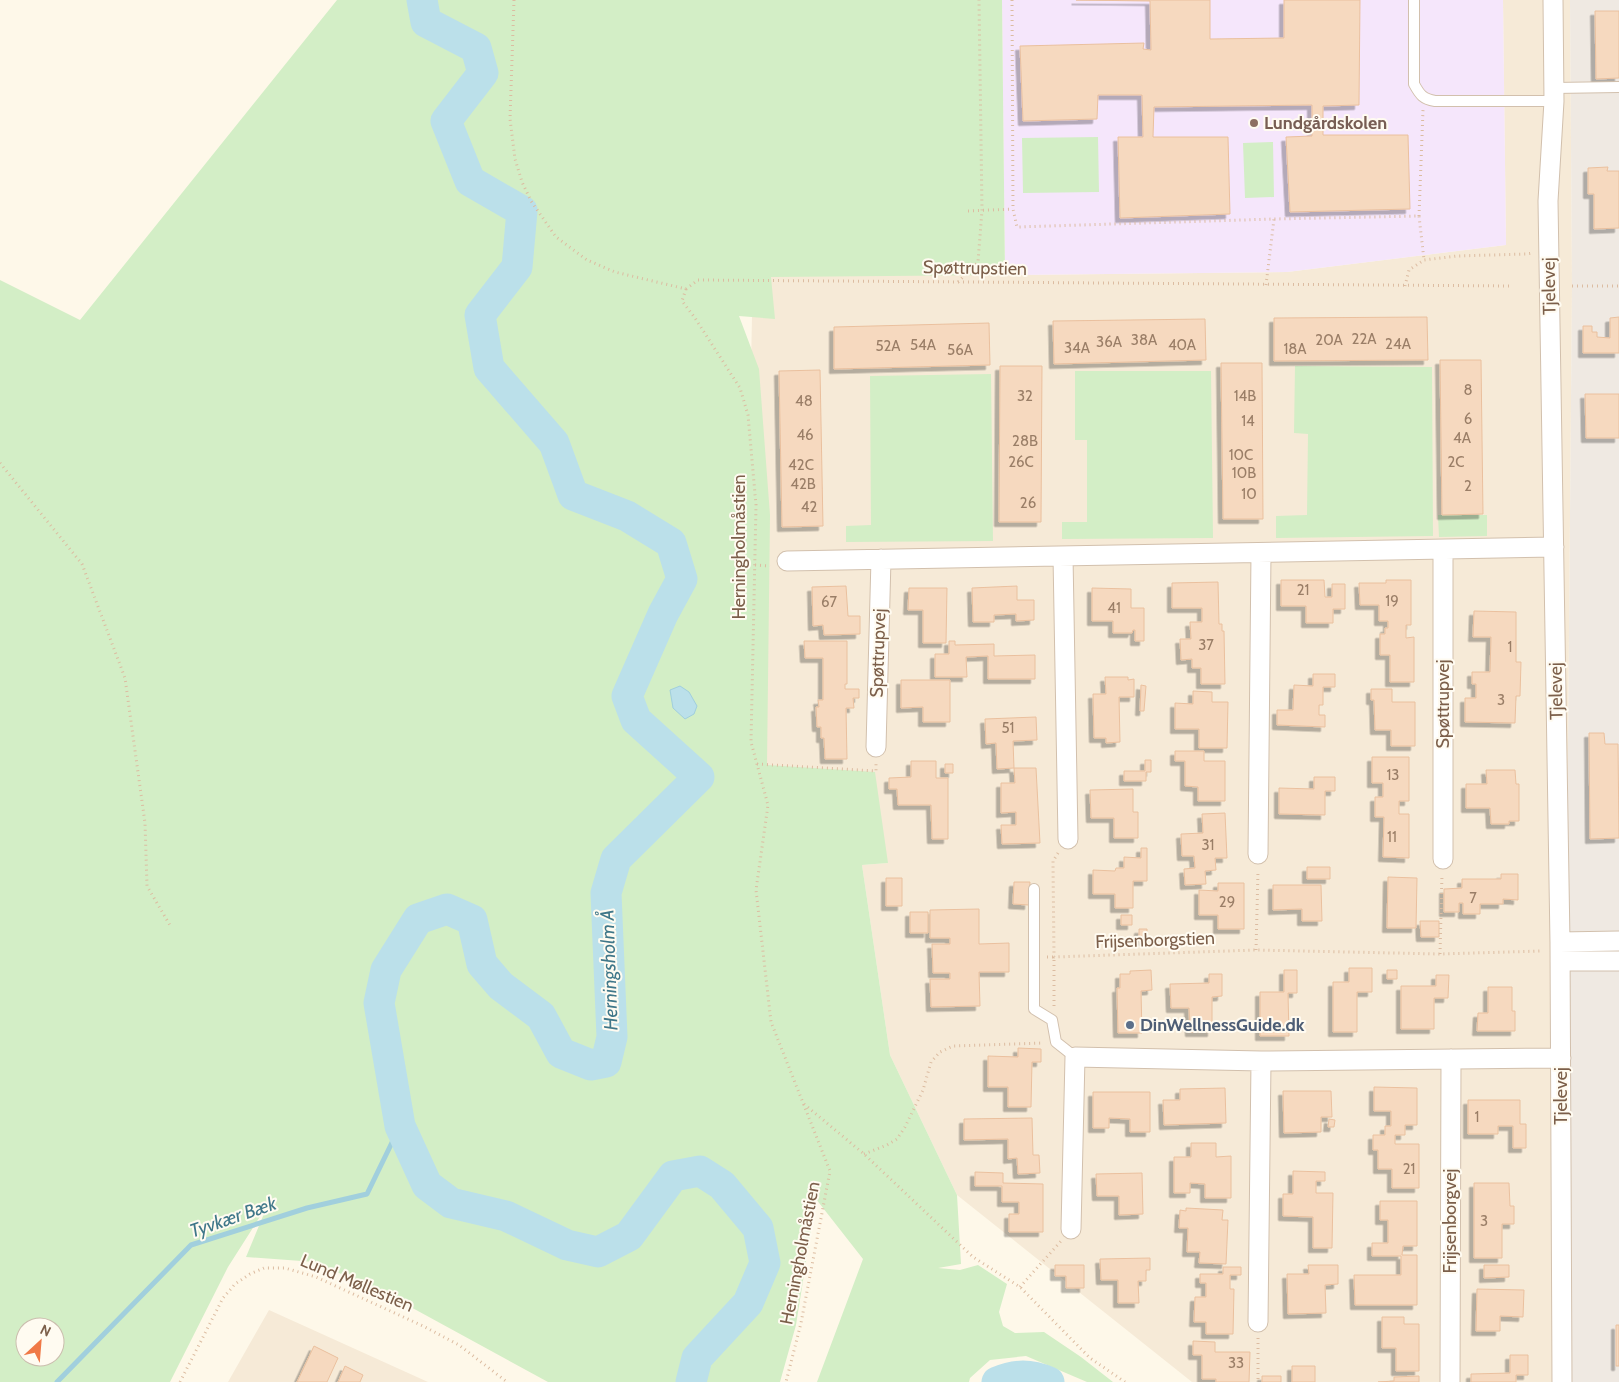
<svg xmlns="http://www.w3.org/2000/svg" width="1619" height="1382" viewBox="0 0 1619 1382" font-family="Cabin,sans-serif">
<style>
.residential{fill:#f6ead7}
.industrial{fill:#efe9e2}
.education{fill:#f5e6fb}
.green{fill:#d3eec6;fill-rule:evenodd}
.water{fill:#bbe0ea;stroke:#a1cfdd}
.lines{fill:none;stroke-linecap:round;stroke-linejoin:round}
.stream{stroke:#a1cfdd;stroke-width:5}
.river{stroke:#bbe0ea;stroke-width:31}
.building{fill:#f6d9bf;stroke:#eac09e;filter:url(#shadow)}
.lane-casing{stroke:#d2c0ad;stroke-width:12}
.street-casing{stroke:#d2c0ad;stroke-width:21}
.path{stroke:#dcbca1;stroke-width:3;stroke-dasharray:1 4;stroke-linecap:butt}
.lane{stroke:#fff;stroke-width:10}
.street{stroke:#fff;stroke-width:19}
.education-dot{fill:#8d6e63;stroke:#fffbf1;stroke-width:2}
.service-dot{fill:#5c6f8a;stroke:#fffbf1;stroke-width:2}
.labels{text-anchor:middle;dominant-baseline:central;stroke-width:4;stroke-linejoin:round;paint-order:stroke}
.number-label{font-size:15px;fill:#9a7e67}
.education-label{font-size:18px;font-weight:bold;fill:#785e54;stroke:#fffbf1;text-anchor:start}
.street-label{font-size:18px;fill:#7c5f4a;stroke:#fffbf1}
.service-label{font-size:18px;font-weight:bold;fill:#4e5e75;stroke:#fffbf1;text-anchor:start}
.water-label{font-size:19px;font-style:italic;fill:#3f7789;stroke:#fffbf1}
</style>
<defs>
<filter id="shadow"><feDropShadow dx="-4.5" dy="4.5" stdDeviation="0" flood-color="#0004"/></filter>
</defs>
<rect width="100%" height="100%" fill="#fef8e9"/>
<path class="residential" d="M1503,0H1570L1572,286L1566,975L1568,1382H1192L957,1195L890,1055L862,865L888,863L743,764L753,267L1005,275L1287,272L1506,245Z
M269,1310L428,1382H228Z"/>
<path class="industrial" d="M1570,0H1619V1382H1568L1566,975L1572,286Z"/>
<path class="education" d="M1002,0H1503L1506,245L1287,272L1005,275Z"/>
<path class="green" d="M337,0H1002L1005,275L771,277L775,319L739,316L759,369L770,515L767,765L875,772L888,863L862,865L890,1055L957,1195L961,1264L938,1268L960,1270L978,1265L1007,1284L999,1312L1003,1326L1015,1333L1044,1332L1081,1357L1113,1382H1087L1026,1356L990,1360L970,1378L969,1382H817L863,1259L816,1199L796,1325L780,1382H548L396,1299L315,1262L246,1257L268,1204L228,1267L170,1382H0V280L80,320ZM25,1327H55V1357H25Z
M1098,137L1099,192L1023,193L1022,138Z
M1273,142L1274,197L1245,198L1243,143Z
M1295,366L1432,367L1433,536L1276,538V516L1307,515L1308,434L1294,433Z
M1075,371H1211L1213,538L1062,539V522H1087V440H1075Z
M991,374L993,541L846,542V526L871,525L870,376Z
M1438,515H1487V536L1439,537Z"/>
<path class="water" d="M680,686L689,692L697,706L694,714L685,719L673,708L670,690Z"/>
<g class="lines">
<path class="stream" d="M57,1382L191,1245L307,1208L367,1194L400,1126"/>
<path class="river" d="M422,0L426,22L476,48L483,73L446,121L470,181L522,211L517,267L480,315L489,368L554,443L573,495L627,516L671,543L682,579L663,614L627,696L636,720L699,777L616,859L606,893L612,1037L606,1062L591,1065L561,1053L541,1016L501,986L482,964L472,920L447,909L418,919L386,970L379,1003L400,1126L427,1185L451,1203L506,1216L567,1245L598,1252L629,1236L673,1176L700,1171L722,1185L758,1228L765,1263L748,1303L697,1358L691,1382
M997,1382C1016,1374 1030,1374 1049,1382"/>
</g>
<path class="building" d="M1076,0H1210V39L1284,38V0H1360L1359,105L1323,106V135H1408L1410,209L1290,212L1286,137L1312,136V105L1154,107L1153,137H1228L1230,214L1120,218L1118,137H1143L1142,95H1098L1097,119L1023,121L1020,46L1144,43L1143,49L1151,50L1150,1Z
M1595,11H1619V78L1596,79Z
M1608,167L1607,171H1619V228L1594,229V194H1588V168Z
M1427,317L1428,360L1274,361V318Z
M1619,317V353H1583V326H1592V332H1597V337L1610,338V318Z
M1205,319L1206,360L1054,364L1053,321Z
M989,323L990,365L834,369V327Z
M1440,360H1481L1483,514L1442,515Z
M1221,363H1262L1263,519H1223Z
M1000,366H1042L1041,522H999Z
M820,370L823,526L782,527L779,371Z
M1585,394H1619V438H1586Z
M1281,580H1324L1325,597H1332V584H1345V609H1333V623H1306V606H1281Z
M1386,580H1411V625H1406V638L1414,637V682H1390V655H1380V634H1385V628H1388V621H1379V605H1360L1359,583H1386Z
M1218,582L1219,624H1222V631H1224L1225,684H1201V668H1192V659L1181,660L1180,639H1191L1190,622H1202V608H1172V583Z
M846,586L848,616H860V634L824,635L823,625L813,626L812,587Z
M1017,586V600H1034V620L1016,621V614L994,615V622H973L972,588Z
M909,588H947L946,643H923V610H908Z
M1092,588L1131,589V608H1144V641H1135V630H1133L1132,633H1113V621H1092Z
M1474,611L1516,612V662H1521L1520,696H1516L1515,723L1465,722V698H1476V684H1472V672H1490L1491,637H1473Z
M804,641H847V684H845V689H859V698H853L854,708H846L847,759H825L824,738H821V727H817L816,707H819L818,700H823V658H805Z
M949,641H955V645L994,644V656L1035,655V679H988V656L966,657L967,677H935V654H949Z
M1313,674H1335V687H1323V705H1319V715H1325V727L1277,725V710H1293L1294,685L1313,686Z
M1105,677H1128V680L1134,679V697H1119L1120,742L1106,743V738H1094L1093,694H1106Z
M901,680H950V722H923V707L901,708Z
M1141,685L1146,686L1144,711H1140Z
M1371,689H1392V702H1415V746H1391V730H1375L1374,700H1371Z
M1193,691L1212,692V702H1228L1227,748H1199V729H1175V703L1193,704Z
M1036,717L1037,740L1013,741L1014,768L997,769L996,743L986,744L985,719Z
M1589,733H1604L1605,744H1618L1619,838L1590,839Z
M1175,751H1204V761H1225V801H1198V787L1185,786V761H1175Z
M1372,757H1409V801H1399V814H1409V858L1383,857L1384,817H1375V797H1383V783H1372Z
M1145,760H1151V772H1146V781H1124V771H1145Z
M911,761H936V778H948V839H932L931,805H898L897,789H889V778L911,777Z
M945,764H953V773H945Z
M1014,768H1036L1040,843L1002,844L1001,825H1016V812L1001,813V783H1015Z
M1486,770H1515L1516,784H1519V821H1509V824H1491L1490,808H1466V784H1487Z
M1314,777H1335V791H1325V815L1279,814V788L1314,789Z
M1133,789V812H1138V838H1114V818H1091L1090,790Z
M1225,813L1227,858H1215L1216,870L1205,871L1206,884L1185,885L1184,869L1195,868L1194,856H1182L1181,834L1203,833L1202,814Z
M1141,848H1147V881H1133V908H1115V894H1093V870L1115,871L1116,868H1124V857L1141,858Z
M1307,867H1330V879H1307Z
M1501,874H1518V900L1503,899V904H1480V914H1463V903H1459V912H1444V889L1462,888V879H1501Z
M1388,877L1417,878L1416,928H1387Z
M886,878H902V906H886Z
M1014,882H1030L1029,905L1013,904Z
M1218,883H1244V929H1218V915H1199V890L1218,891Z
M1273,885H1321L1322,921H1302V909L1273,910Z
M979,909V944L1009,943V972H979L980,1006L931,1007L930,979H950V973H933L932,944H950V938H930V910Z
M910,912H928V933H910Z
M1121,915H1132V925H1121Z
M1420,921H1439V937H1421Z
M1139,929H1147V941H1139Z
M1349,968H1372V992H1357V1032H1333V982H1349Z
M1151,970L1152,990L1141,991L1142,1033H1118L1117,988H1120V974H1130V971Z
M1284,970H1297V993H1288L1289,1036H1260V992H1284Z
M1387,970H1397V979H1387Z
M1209,974H1222V996L1212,997V1032H1190L1189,1008H1171L1170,984L1209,983Z
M1436,975H1449L1448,998H1434V1029H1401V986H1436Z
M1488,987H1512V1011H1515V1031H1477L1478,1013H1488Z
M1018,1048L1041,1049V1062H1032L1031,1107H1008V1087H988V1056L1018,1057Z
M1374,1087L1417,1088V1125H1405V1135H1395V1144H1419V1188H1392V1169H1378V1150H1373V1135H1385V1126H1391V1111H1374Z
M1225,1088L1226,1123L1164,1125L1163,1100H1180V1089Z
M1283,1091H1331L1332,1117H1321V1132L1284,1133Z
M1093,1092H1150V1132H1130V1119L1109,1118V1128H1093Z
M1468,1100H1520V1124H1526V1148H1513V1126H1498V1134H1468Z
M1032,1118L1033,1155H1039L1040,1173L1018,1174L1017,1158L1008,1159V1139L964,1140V1119Z
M1329,1119L1335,1120L1334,1127H1328Z
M1191,1143H1216V1157L1231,1156V1198H1205V1184L1190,1183V1193H1174V1157H1191Z
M1293,1171L1325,1172V1181H1316V1193H1333L1332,1248H1313V1217L1283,1216V1194H1293Z
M975,1172L1003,1173V1183L1043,1184V1232H1009V1214H1019V1202H1002V1186H975Z
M1142,1173L1143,1214L1119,1215V1196H1097L1096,1174Z
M1474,1183H1509L1510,1206H1514V1224H1502V1258H1474Z
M1380,1201H1417V1246H1403L1402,1255H1417V1305H1355L1354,1275H1401V1256H1372V1243H1388V1220H1380Z
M1186,1208L1223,1210L1222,1220H1228L1226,1264L1199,1263L1200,1252H1187L1188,1228H1179L1180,1210L1186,1211Z
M1150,1258V1270H1146V1281H1138L1139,1303H1118V1280H1101L1100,1259Z
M1055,1265H1084V1288H1066V1276H1055Z
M1308,1265H1338V1284L1325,1285L1326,1313L1288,1314L1287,1274H1309Z
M1484,1265H1509V1277L1484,1278Z
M1223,1267H1241V1275H1230V1289H1234L1233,1334H1206V1322H1194L1195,1297H1206V1283H1200V1274H1223Z
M1477,1289L1524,1290L1523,1317L1500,1316V1331H1476Z
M1382,1317H1404V1324H1419V1371H1396V1348H1382Z
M1616,1325H1619V1366H1616Z
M1193,1341L1215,1342V1352H1250L1249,1382H1216V1379H1202V1355H1193Z
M314,1346L338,1358L327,1382H297Z
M1510,1355H1528V1375H1516V1382H1471V1374L1510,1373Z
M345,1366L363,1375L360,1382H338Z
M1292,1366H1315V1382H1292Z
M1262,1376H1281V1382H1262Z
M1419,1376V1382H1378L1394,1381V1377Z"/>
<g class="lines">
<defs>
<path id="lane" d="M1414,0V84C1420,95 1423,99 1435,101H1554
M1554,88L1619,87
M1034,889V1009L1052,1020L1056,1042L1075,1057"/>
<path id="street" d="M1553,0L1554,101L1548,201L1560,942L1562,1382
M1063,556L1068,839
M787,561L1554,547
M876,747L881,559
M1258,854L1261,553
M1443,859V550
M1560,942L1619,941
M1560,961H1619
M1071,1229L1075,1057L1261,1061L1561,1058
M1258,1322L1261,1061
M1450,1382L1451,1059"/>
</defs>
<use href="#lane" class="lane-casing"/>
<use href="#street" class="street-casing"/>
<path class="path" d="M514,0L510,119L515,159L522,182L531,201L556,237L587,260L615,272L686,289
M1012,0L1013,209L1017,227L1274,219L1419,216L1424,260
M968,211L1013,209
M1419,216L1423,110
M958,282L978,262L982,210L979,0
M1266,285L1274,219
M1405,286L1409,270L1424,260L1457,256L1526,254L1533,253
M1572,286H1619
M686,289L682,301L695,318L740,388L748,415L756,505L751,742L768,805L756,890L771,1022L830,1171L801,1323L786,1382
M686,289L698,280L1511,286
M0,463L82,564L125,678L145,823L147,886L171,927
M755,565L770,566
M757,764L876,771V762
M1058,853L1053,861L1054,957L1256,950L1440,954L1542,951
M1256,950L1258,871
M1440,954L1442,874
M1047,957H1054V1006
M804,1104L864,1154L973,1257L1020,1287L1090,1358L1125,1382
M864,1154L887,1145L897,1139L905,1127L923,1090L931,1062L940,1052L953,1046L1043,1043
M1020,1287L1061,1241
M1258,1338V1382
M180,1382L223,1298L235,1284L250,1274L264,1268H285L316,1277L423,1326L459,1345L507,1382"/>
<use href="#lane" class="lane"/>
<use href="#street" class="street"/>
</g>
<circle class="education-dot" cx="1254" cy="123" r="5"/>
<circle class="service-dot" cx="1130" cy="1025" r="5"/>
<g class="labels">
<g class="number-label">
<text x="1364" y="339">22A</text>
<text x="1144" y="340">38A</text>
<text x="1329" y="340">20A</text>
<text x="1109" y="342">36A</text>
<text x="1398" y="344">24A</text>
<text x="923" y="345">54A</text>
<text x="1182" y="345">40A</text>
<text x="888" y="346">52A</text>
<text x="1077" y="348">34A</text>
<text x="1295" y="349">18A</text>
<text x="960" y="350">56A</text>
<text x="1468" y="390">8</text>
<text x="1025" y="396">32</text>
<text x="1245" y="396">14B</text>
<text x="804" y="401">48</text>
<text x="1468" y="419">6</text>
<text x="1248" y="421">14</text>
<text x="805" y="435">46</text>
<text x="1462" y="438">4A</text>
<text x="1025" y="441">28B</text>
<text x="1241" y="455">10C</text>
<text x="1021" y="462">26C</text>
<text x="1456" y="462">2C</text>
<text x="801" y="465">42C</text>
<text x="1244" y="473">10B</text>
<text x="803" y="484">42B</text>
<text x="1468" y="486">2</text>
<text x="1249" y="494">10</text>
<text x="1028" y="503">26</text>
<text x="809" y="507">42</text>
<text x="1303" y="590">21</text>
<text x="1392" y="601">19</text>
<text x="829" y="602">67</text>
<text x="1114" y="608">41</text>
<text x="1206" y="645">37</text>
<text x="1510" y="647">1</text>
<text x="1501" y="700">3</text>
<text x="1008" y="728">51</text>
<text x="1393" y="775">13</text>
<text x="1392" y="837">11</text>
<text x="1208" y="845">31</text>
<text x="1473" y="898">7</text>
<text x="1227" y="902">29</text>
<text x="1477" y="1117">1</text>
<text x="1409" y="1169">21</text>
<text x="1484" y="1221">3</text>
<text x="1236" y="1363">33</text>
</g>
<g class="education-label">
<text x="1264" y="123">Lundgårdskolen</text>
</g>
<g class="street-label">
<text transform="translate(975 268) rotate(1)">Spøttrupstien</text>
<text transform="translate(1549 286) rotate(-91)">Tjelevej</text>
<text transform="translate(739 547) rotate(-90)">Herningholmåstien</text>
<text transform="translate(878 653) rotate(-88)">Spøttrupvej</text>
<text transform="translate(1556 691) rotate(-91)">Tjelevej</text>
<text transform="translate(1443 704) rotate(-90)">Spøttrupvej</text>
<text transform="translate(1155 940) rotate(-2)">Frijsenborgstien</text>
<text transform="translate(1561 1096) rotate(-90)">Tjelevej</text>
<text transform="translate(1450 1221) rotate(-90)">Frijsenborgvej</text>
<text transform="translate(800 1253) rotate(-79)">Herningholmåstien</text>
<text transform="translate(357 1283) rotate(23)">Lund Møllestien</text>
</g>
<g class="service-label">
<text x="1140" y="1025">DinWellnessGuide.dk</text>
</g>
<g class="water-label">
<text transform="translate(609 970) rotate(-92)">Herningsholm Å</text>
<text transform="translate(233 1217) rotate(-19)">Tyvkær Bæk</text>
</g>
</g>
<g transform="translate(40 1342) rotate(26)"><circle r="24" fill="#fffbf1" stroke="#cbbdae"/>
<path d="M0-4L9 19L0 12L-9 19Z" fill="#f07947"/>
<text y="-8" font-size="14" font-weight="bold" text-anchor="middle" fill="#7c5f4a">N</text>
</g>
</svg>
